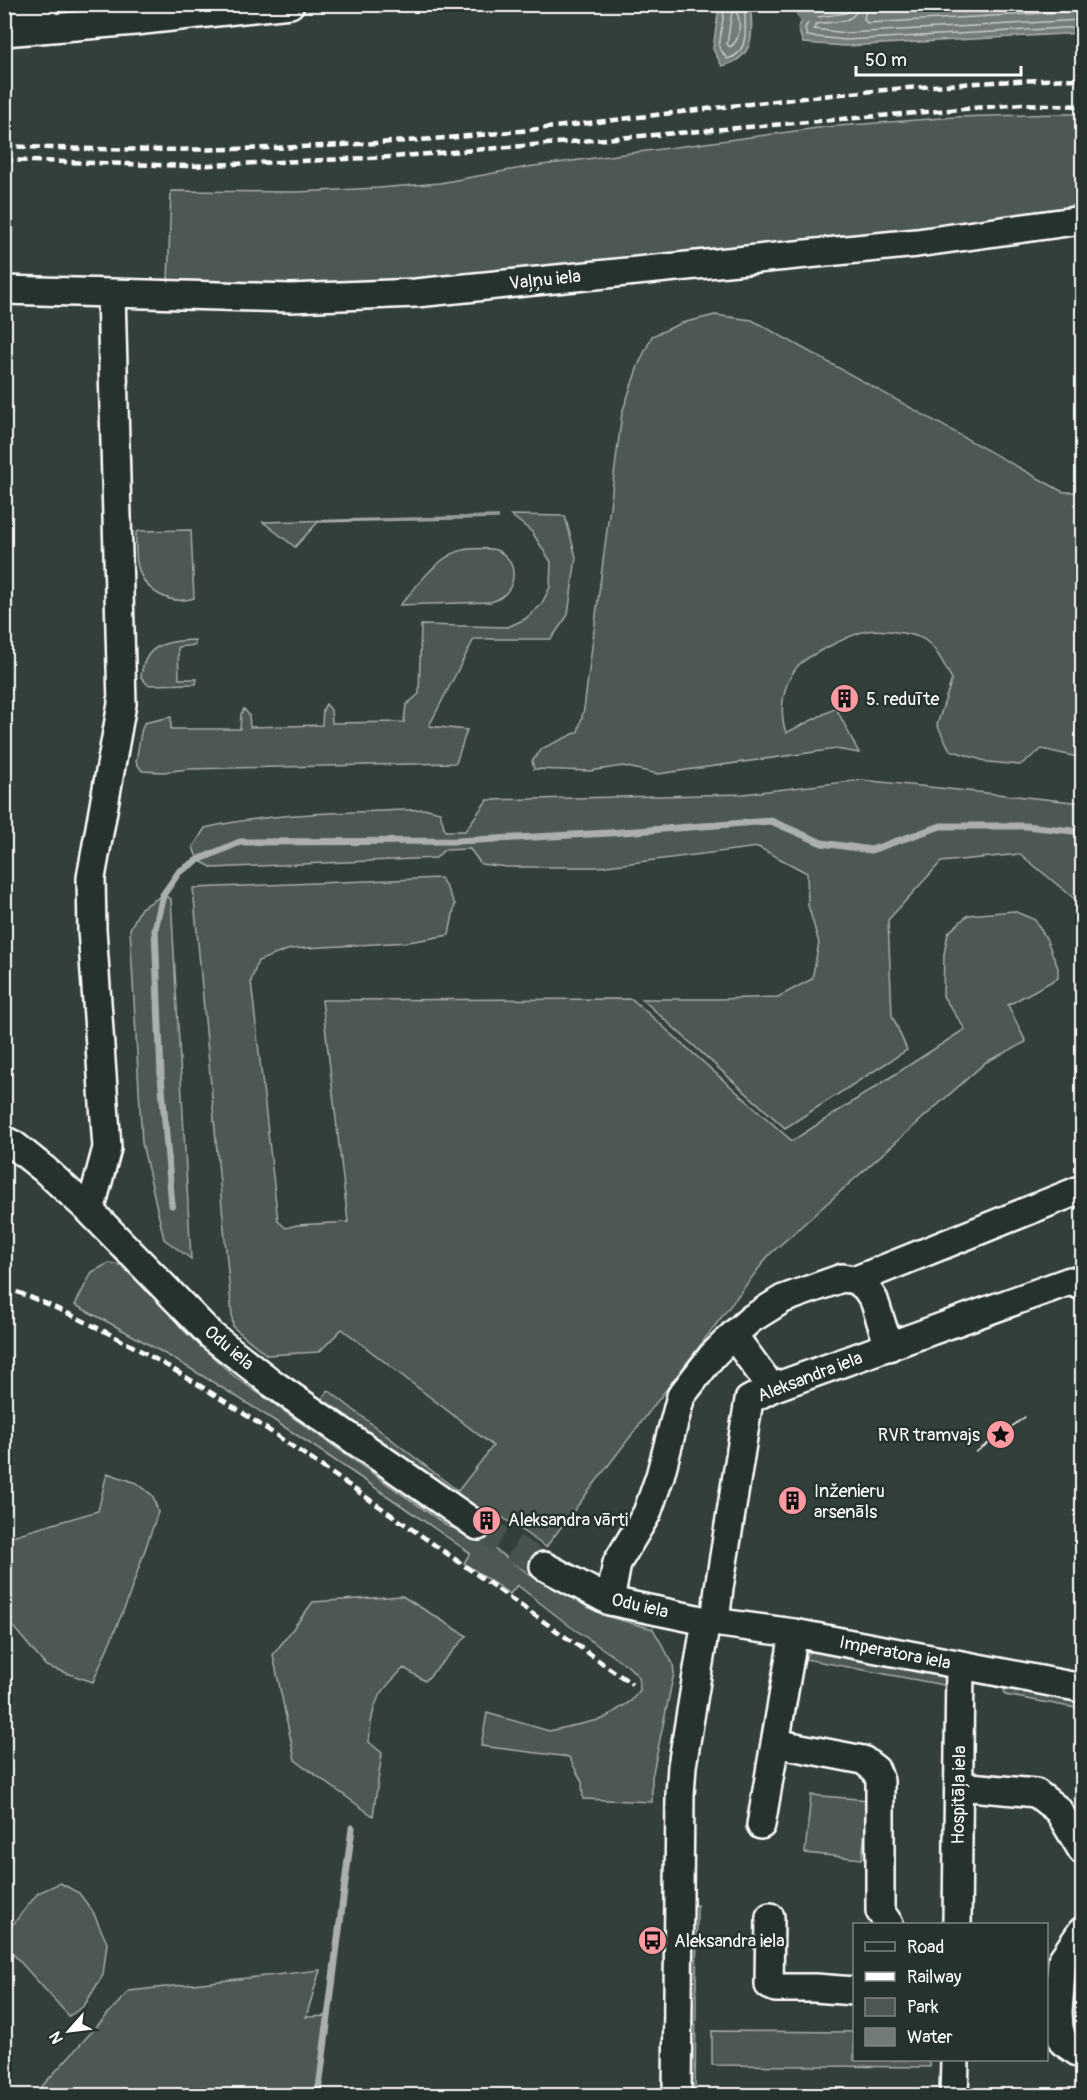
<svg xmlns="http://www.w3.org/2000/svg" width="1087" height="2100" viewBox="0 0 1087 2100" font-family="Pangolin,sans-serif">
<style>
.green{fill:#4d5853;stroke:#a6aca9;stroke-width:1.5}
.water{fill:#737b78;stroke:#abb0ae;stroke-width:1.5}
.lines{fill:none;stroke-linecap:round;stroke-linejoin:round}
.shore{stroke:#c7cac9;stroke-width:1.5}
.stream{stroke:#abb0ae;stroke-width:7}
.canal{stroke:#737b78;stroke-width:22}
.minor-tunnel{stroke:#47524e;stroke-width:27;stroke-dasharray:27 14;stroke-linecap:butt}
.minor-casing{stroke:#fff;stroke-width:32}
.minor{stroke:#26332d;stroke-width:27}
.tram{stroke:#fff;stroke-width:1.5}
.rail{stroke:#fff;stroke-width:4.5;stroke-dasharray:9 4.5;stroke-linecap:butt}
.labels{text-anchor:middle;dominant-baseline:central;stroke-width:5;stroke-linejoin:round;paint-order:stroke}
.street-label{font-size:18px;fill:#fff;stroke:#26332d}
.poi-label{font-size:18px;fill:#fff;stroke:#26332d;text-anchor:start}
</style>
<rect width="100%" height="100%" fill="#333f3a"/>
<filter id="ink" filterUnits="userSpaceOnUse"><feTurbulence type="fractalNoise" baseFrequency=".0167" numOctaves="2"/><feDisplacementMap in="SourceGraphic" scale="12" xChannelSelector="R" yChannelSelector="G"/><feConvolveMatrix kernelMatrix="1 2 1 2 8 2 1 2 1" color-interpolation-filters="sRGB"/></filter>
<g filter="url(#ink)">
<path class="green" d="M1059,114H1082V208L927,229L417,281L272,287L168,284L171,191L297,192L378,188L440,183L527,167L825,127L955,117Z
M715,315L752,320L1063,492H1082V758L1042,749L1020,765L988,762L950,750L937,725L952,679C945,667 937,649 926,641C917,633 878,629 867,631C854,633 804,657 797,667C782,685 779,712 786,733L836,708L859,753L836,749L658,774L623,766L590,771L534,769L532,761L543,748L578,732L584,709L622,413L638,366L652,336L682,323Z
M511,515L565,516L576,557L568,615L551,639H474L429,726L467,730L456,763L189,769L163,772L142,771L136,762L141,732L144,723L171,717V729H240L241,714L244,709L249,715L250,727L322,725L323,709L326,704L331,710L332,723L404,722L406,705L419,694L421,625L508,627L525,619L541,605L550,587L551,562L532,532Z
M498,516V518L318,522L295,547L263,522Z
M191,530L194,598C170,606 144,591 138,567C135,557 136,544 136,533L139,531Z
M467,549C476,549 488,547 496,550C523,561 516,597 490,602L400,605C419,584 438,554 467,549Z
M195,640V645L178,647L179,679H197L196,684L148,685L141,677C144,644 166,641 195,640Z
M862,780L1082,803V905L1020,854L941,862L888,920L892,1015L907,1050L785,1128L642,999H720L778,997L812,979L819,943L808,905L807,873L758,847L599,867H507L481,864L470,849L444,850L436,858L213,868L198,860L193,847L205,828C277,811 354,813 428,809L440,812L445,831H465L487,800L743,794Z
M441,878L455,904L449,935L409,942L290,949L258,961L251,981L278,1221L286,1228L297,1225L348,1222L322,1000L632,999L792,1141L965,1029L943,996L944,954L948,933L968,915L1014,911L1035,920L1046,938L1058,968V978L1008,1005L1026,1042L986,1062L769,1255L546,1547L490,1509L479,1513L322,1399L328,1390L458,1491L493,1446L342,1329L319,1352L267,1355L233,1327L193,888Z
M163,895L171,899L191,1259L164,1239L142,1143L130,929L141,908Z
M109,1263L126,1266L149,1289L184,1331L234,1376L449,1527L473,1534L535,1578L539,1574L589,1608L609,1617L653,1629L673,1664L674,1673L652,1777V1802L583,1799L582,1782L569,1757L481,1746L487,1713L549,1731L603,1719L631,1701L640,1690L639,1677L628,1666L571,1627L517,1585L510,1594L464,1563L470,1553C342,1464 215,1376 75,1305L92,1272Z
M107,1473L137,1483L153,1496L158,1512L127,1602L93,1682L46,1666L5,1617V1538L98,1511Z
M402,1596L467,1636L425,1681L404,1668C376,1695 372,1703 369,1742L382,1753L373,1816L295,1760L273,1655L313,1602Z
M813,1651H824L947,1674L954,1687L805,1659L807,1654Z
M1007,1685L1082,1699V1709L1005,1695L1004,1690Z
M811,1795L868,1800L862,1859L805,1853Z
M60,1883L79,1893L93,1912L107,1943L103,1975L84,2006L69,2016L5,1945V1934L38,1893Z
M691,1905H697L695,2095L689,2096Z
M320,1970L306,2017L328,2016L317,2095H34L129,1991Z
M712,2031L854,2032V2060H930V2067L712,2065Z"/>
<path class="water" d="M748,5L750,6C754,33 754,59 722,66L713,49L719,7L720,5Z
M1082,5V33L846,46L803,43L798,28L807,12L832,8Z"/>
<g class="lines">
<path class="shore" d="M725,4L719,47L727,59C751,54 745,22 744,4
M851,4L850,10L846,13L811,18L805,28L807,36L846,40L1082,27
M858,4C857,25 832,21 816,24L814,29L846,33L1082,20
M867,4L864,19L867,23L1082,11
M735,10C742,20 741,40 730,47L727,44L732,11Z"/>
<path class="stream" d="M172,1205L161,1076L155,929L163,895L179,872L198,860L240,842L458,841L609,833L771,821L822,843L871,850L941,826H1026L1082,832
M318,2096L352,1828"/>
<path class="canal" d="M803,4L807,12"/>
<path class="minor-tunnel" d="M478,1526L544,1566"/>
<defs>
<path id="minor" d="M10,28L36,13L46,4
M4,32L135,21L290,4
M4,290L291,298L416,293L917,243L1082,220
M4,1140L14,1145L44,1169L90,1211L212,1336L272,1383L478,1526
M90,1211L107,1148L92,929L91,878L122,704L111,293
M856,1280L1082,1189
M733,1335L772,1388
M544,1566L610,1601L706,1621L794,1633L1082,1688
M610,1601L617,1563L647,1513L660,1476L681,1396L712,1356L733,1335L751,1319L783,1299L842,1278L856,1280L866,1288L874,1300L889,1347
M715,1622L719,1588L749,1400L772,1388L1070,1281L1082,1286
M775,1743L863,1760L876,1770L880,1781V1911L889,1924
M959,1786L1036,1793L1058,1810L1082,1850
M761,1825L794,1633
M770,1917L769,1985L776,1988H815L854,1991
M957,1924L960,1666
M1082,1931L1062,1960L1058,2012L1059,2028L1063,2042L1082,2055
M677,2096L680,1795L682,1766L706,1621
M954,2096L955,2060"/>
</defs>
<use href="#minor" class="minor-casing"/>
<use href="#minor" class="minor"/>
<path class="tram" d="M976,1452L1025,1417"/>
<path class="rail" d="M4,146C176,154 349,149 520,131C707,110 894,82 1082,79
M4,160L188,166L391,157L1022,104L1082,106
M4,1287C124,1331 230,1403 334,1475C434,1544 533,1614 632,1684"/>
</g>
</g>
<defs>
<symbol id="building-disc" viewBox="-11 -11 22 22"><circle r="9.5" fill="#ff9aa2" stroke="#26332d"/><path d="M-4-6H4V6H1V3H-1V6H-4ZM-2.5-4.3h1.7v1.8h-1.7ZM.8-4.3h1.7v1.8H.8ZM-2.5-1h1.7V.8h-1.7ZM.8-1h1.7V.8H.8Z" fill="#111"/></symbol>
<symbol id="sight-disc" viewBox="-11 -11 22 22"><circle r="9.5" fill="#ff9aa2" stroke="#26332d"/><path d="M0-6L1.8-2.2L6-1.7L2.9 1.2L3.7 5.4L0 3.3L-3.7 5.4L-2.9 1.2L-6-1.7L-1.8-2.2Z" fill="#111"/></symbol>
<symbol id="bus-disc" viewBox="-11 -11 22 22"><circle r="9.5" fill="#ff9aa2" stroke="#26332d"/><path d="M-5-6H5V4H4V6H2V4H-2V6H-4V4H-5ZM-3.5-4V0h7V-4ZM-3.5 1.2v1.5H-2V1.2ZM2 1.2v1.5H3.5V1.2Z" fill="#111"/></symbol>
</defs>
<g fill-rule="evenodd">
<use href="#building-disc" x="828" y="682" width="33" height="33"/>
<use href="#sight-disc" x="984" y="1418" width="33" height="33"/>
<use href="#building-disc" x="776" y="1484" width="33" height="33"/>
<use href="#building-disc" x="470" y="1504" width="33" height="33"/>
<use href="#bus-disc" x="636" y="1924" width="33" height="33"/>
</g>
<g class="labels">
<g class="street-label">
<text transform="translate(545 280) rotate(-6)">Vaļņu iela</text>
<text transform="translate(229 1348) rotate(40)">Odu iela</text>
<text transform="translate(810 1377) rotate(-21)">Aleksandra iela</text>
<text transform="translate(640 1606) rotate(13)">Odu iela</text>
<text transform="translate(895 1653) rotate(11)">Imperatora iela</text>
<text transform="translate(959 1795) rotate(-89)">Hospitāļa iela</text>
</g>
<g class="poi-label">
<text x="866" y="699">5. reduīte</text>
<text x="980" y="1435" text-anchor="end">RVR tramvajs</text>
<text x="814" y="1491">Inženieru<tspan x="814" dy="21">arsenāls</tspan></text>
<text x="508" y="1520">Aleksandra vārti</text>
<text x="674" y="1941">Aleksandra iela</text>
</g>
</g>
<rect width="1087" height="2100" fill="none" stroke="#26332d" stroke-width="24"/>
<rect x="12" y="12" width="1063" height="2076" fill="none" stroke="#fff" stroke-width="2" filter="url(#ink)"/>
<rect x="853" y="1923" width="195" height="138" fill="#26332d" stroke="#7d8581" stroke-width="1.5"/>
<rect x="865" y="1942" width="30" height="9" fill="#26332d" stroke="#7d8581" stroke-width="1.5"/>
<text x="907" y="1953" font-size="18" fill="#ffffff">Road</text>
<rect x="865" y="1972" width="30" height="9" fill="#ffffff" stroke="#7d8581" stroke-width="1.5"/>
<text x="907" y="1983" font-size="18" fill="#ffffff">Railway</text>
<rect x="865" y="1998" width="30" height="18" fill="#4d5853" stroke="#7d8581" stroke-width="1.5"/>
<text x="907" y="2013" font-size="18" fill="#ffffff">Park</text>
<rect x="865" y="2028" width="30" height="18" fill="#737b78" stroke="#7d8581" stroke-width="1.5"/>
<text x="907" y="2043" font-size="18" fill="#ffffff">Water</text>
<g transform="translate(69 2031) rotate(242)" stroke="#26332d" stroke-width="4.5" paint-order="stroke">
<path d="M0-4.5L10 22L0 15L-10 22Z" fill="#ffffff"/>
<text y="-9" font-size="16" font-weight="bold" text-anchor="middle" fill="#ffffff">N</text>
</g>
<path d="M856 66v9h165v-9" fill="none" stroke="#ffffff" stroke-width="3"/>
<text x="865" y="66" font-size="18" fill="#ffffff" stroke="#26332d" stroke-width="4.5" paint-order="stroke">50 m</text>
</svg>
